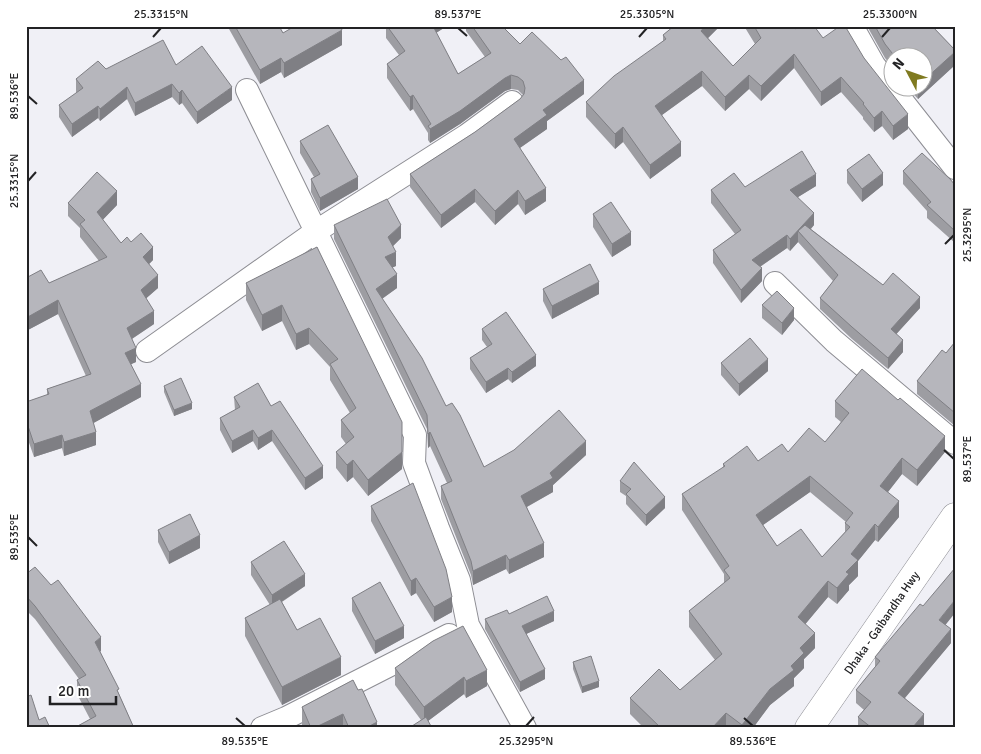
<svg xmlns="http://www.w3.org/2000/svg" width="981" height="754" viewBox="0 0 981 754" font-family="Signika,sans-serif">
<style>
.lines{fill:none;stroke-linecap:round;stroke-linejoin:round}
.minor-casing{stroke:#8d8d93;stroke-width:24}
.primary-casing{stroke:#8d8d93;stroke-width:29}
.minor{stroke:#fff;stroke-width:22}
.primary{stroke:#fff;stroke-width:28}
.wall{fill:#9d9da2;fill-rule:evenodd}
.shaded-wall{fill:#7f7f84}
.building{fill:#b6b6bc;stroke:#7f7f84;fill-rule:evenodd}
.ticks{fill:none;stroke:#222224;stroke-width:2}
.labels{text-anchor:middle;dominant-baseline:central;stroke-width:4;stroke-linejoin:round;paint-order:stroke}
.street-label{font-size:12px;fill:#222224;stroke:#fff}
.neatline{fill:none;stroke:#222224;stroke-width:2}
.ticks-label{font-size:12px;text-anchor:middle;fill:#222224}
</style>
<rect width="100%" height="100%" fill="#f0f0f6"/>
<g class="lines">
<defs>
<path id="minor" d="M852,26L874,65L955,168
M247,90L415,435L414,463L438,528L459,580L468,625L525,728
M775,283L834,341L955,443
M147,351L315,232L467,135L512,102
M262,728L286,718L449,635"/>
<g id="primary">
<path id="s1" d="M809,728L955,517"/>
</g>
</defs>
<use href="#minor" class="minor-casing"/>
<use href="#primary" class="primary-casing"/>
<use href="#minor" class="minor"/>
<use href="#primary" class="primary"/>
</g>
<path class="wall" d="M229,26H279L283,33L342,45L284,78L281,72L260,84L229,29Z
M386,26H447L436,33L458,74L485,57L466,31V26H502L520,44L584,94L547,121V129L520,148L546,201L525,215L518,204L495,225L475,202L441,228L410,187V174L475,132L520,99L523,95L518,90L511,89L505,91L460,124L430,143L428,140V133L413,109L410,111L387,78V64L399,55L386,38Z
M674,26H720L708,38L733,66L755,44L744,26H793L795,29L823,38L864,58L908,129L893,140L882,126L874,132L863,119V117L841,92L821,106L794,68L761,101L749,89L725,111L702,86L662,115L681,156L650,179L623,142L615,149L586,117V102L663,41V35Z
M867,26H932L955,50V65L918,99L908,88H924V58H894V69L885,58Z
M176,65L232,100L197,124L182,103L179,105L172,97L135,116L127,99L100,121L98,118L72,137L59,117V105L77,93L76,92V79L106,69Z
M300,141L358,189L320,211L311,192V179L314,177L300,153Z
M847,170L883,185L862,202L847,183Z
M903,171L955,185V243L927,218V211L903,184Z
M816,186L798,197L814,225L811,229L883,285L920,308L896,334L903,352L888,369L852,339L820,309V298L833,281L798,242L790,251L787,248L760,267L762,281L741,303L713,263V250L735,234L711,203V190L745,187Z
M68,203L117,205L102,220L121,243L131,242L153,260L149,264L158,288L146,298L154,324L132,339L136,362L131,364L141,397L93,423L96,445L64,456L62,448L34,457L26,434V402L47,395V389L86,376L58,314L26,331V278L49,283L99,261L80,237V228L68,216Z
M593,214L631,245L612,257L593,227Z
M334,225L401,238L393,246L396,266L392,267L397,288L382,299L446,406L484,467L586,455L553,485V492L527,507L544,557L509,574L506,569L473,585L471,575L441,499V486L447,483L430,446L428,448L427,429L334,239Z
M317,247L402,469L368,496L353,477L347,482L336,468V452L346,444L341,437V420L350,413L330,380V367L309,344L296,350L282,321L262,331L246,300V283Z
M543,289L599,294L552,319L543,301Z
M762,305L794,320L782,335L762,318Z
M482,329L536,366L512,383L508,379L486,393L470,369V358L487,347L482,340Z
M955,342V426L917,394V381L946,353Z
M721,363L768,371L739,396L721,375Z
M164,386L192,409L174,416L164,392Z
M234,397L271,406L323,478L305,490L272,441L258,450L253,441L232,453L220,430V418L235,410Z
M835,401L945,452L917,486L902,474L888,492L899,517L878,542L875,540L858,561V576L849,585V590L837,604L828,597L805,624L815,648L804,659V668L794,678V686L770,705L753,728H644L630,714V698L680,690L715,660L689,627V611L724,583V574L682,510V494L723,468V464L758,461L825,442L841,422L835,417ZM810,492L846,522L845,523V532L822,557L777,546L763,525Z
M620,481L665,508L646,526L626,504V496L620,492Z
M371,506L452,612L434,622L416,593L411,596L371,521Z
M158,530L200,548L169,564L158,542Z
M955,547V563L953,561V548Z
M251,562L305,586L282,602L297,630L341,675L282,705L245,636V618L270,605L251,575Z
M26,574L101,651H100L134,728L90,719L77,694V680L79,679L35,619L26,610Z
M352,598L404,638L375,654L352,611Z
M509,614L554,621L526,634L545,679L520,692L485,629V619Z
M945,625L951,643L905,698L924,727L923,728H858V717L864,710L856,703V690L875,667V657Z
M433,641L487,686L466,698L464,694L428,721L421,720L395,685V668Z
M573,662L599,687L582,693L573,669Z
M353,680L377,728H303L302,725V707Z"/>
<path class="shaded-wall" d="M431,26H447L431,36Z
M705,26H720L701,45V31Z
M342,30V45L284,78V63Z
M955,52V65L918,99V88H924V80Z
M794,54V68L761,101V86Z
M281,58V72L260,84V70Z
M702,71V86L655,120V106Z
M511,75V89L505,91L460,124L430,143V129L505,78Z
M749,75V89L725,111V97Z
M841,77V92L821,106V92Z
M584,80V94L547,121V129L514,152V139L543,110Z
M172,84V97L135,116V103Z
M127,87V99L100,121V109Z
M232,87V100L197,124V112Z
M182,90V103L179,105V93Z
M413,95V109L410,111V97Z
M98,106V118L72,137V124Z
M882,111V126L874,132V118Z
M908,114V129L893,140V126Z
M623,127V142L615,149V134Z
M681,142V156L650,179V165Z
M883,173V185L862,202V189Z
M816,174V186L790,202V190Z
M358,177V189L320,211V198Z
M546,188V201L525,215V201Z
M475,189V202L441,228V215Z
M518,190V204L495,225V211Z
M117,191V205L97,226V212Z
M814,213V225L803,237L798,231V242L790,251V239Z
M401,225V238L388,251V237Z
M631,232V245L612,257V244Z
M787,235V248L752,272V260Z
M153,247V260L143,270V257Z
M396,252V266L385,271V257Z
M762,268V281L741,303V290Z
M397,274V288L376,303V289Z
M158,275V288L141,303V290Z
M599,282V294L552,319V306Z
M920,297V308L891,340V329Z
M58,300V314L26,331V318Z
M282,305V321L262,331V315Z
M794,308V320L782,335V323Z
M154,311V324L127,342V328Z
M309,328V344L296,350V334Z
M903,340V352L888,369V358Z
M136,348V362L125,367V353Z
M536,355V366L512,383V372Z
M768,359V371L739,396V384Z
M508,368V379L486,393V382Z
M141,384V397L90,425V411Z
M192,403V409L174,416V410Z
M253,430V441L232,453V441Z
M272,430V441L258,450V438Z
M96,432V445L64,456V442Z
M430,432V446L428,448V434Z
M62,435V448L34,457V444Z
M945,436V452L917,486V470Z
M586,441V455L553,485V492L521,510V496L550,473Z
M402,452V469L368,496V480Z
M902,458V474L880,502V486Z
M353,460V477L347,482V465Z
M323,466V478L305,490V478Z
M810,476V492L756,530V515Z
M665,497V508L646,526V515Z
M899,501V517L878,542V527Z
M875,524V540L858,561V576L849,585V590L837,604V588L846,572L851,554Z
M200,535V548L169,564V552Z
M544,543V557L509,574V560Z
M506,555V569L473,585V571Z
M305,574V586L272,608V595Z
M416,578V593L411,596V581Z
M828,581V597L798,633V617Z
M452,597V612L434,622V607Z
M955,600V613L939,633V620Z
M554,611V621L522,636V626Z
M404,626V638L375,654V641Z
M951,629V643L898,706V693Z
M815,633V648L804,659V668L794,678V686L770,705L753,728H742V725L770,689L791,666L800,648Z
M101,637V651L95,655V642Z
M341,657V675L282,705V687Z
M545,669V679L520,692V682Z
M487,670V686L466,698V681Z
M464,677V694L424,724V707Z
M599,681V687L582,693V687Z
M726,713V728H712Z
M343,714V728H314Z
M924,714V727L923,728H913V727Z
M377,722V728H366Z"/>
<path class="building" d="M235,26H279L283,33L295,26H340L342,30L284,63L281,58L260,70Z
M387,26H433L458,74L491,53L472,26H502L520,44L532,32L561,60L566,57L584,80L543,110L547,115L514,139L546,188L525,201L518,190L495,211L475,189L441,215L410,174L475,132L520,99L524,94L525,88L523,81L518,77L511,75L505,78L460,111L430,129L428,126L431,124L413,95L410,97L387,64L405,51Z
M674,26H705L701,31L733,66L761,38L754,26H793L795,29L799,26H814L823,38L840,26H845L864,58L908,114L893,126L882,111L874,118L863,104L864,103L841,77L821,92L794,54L761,86L749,75L725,97L702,71L655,106L681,142L650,165L623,127L615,134L586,102L614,76L666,39L663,35Z
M875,26H932L955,50V52L924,80V58H896L885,44Z
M163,40L176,65L202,46L232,87L197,112L182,90L179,93L172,84L135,103L127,87L100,109L98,106L72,124L59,105L83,88L76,79L98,61L106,69Z
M328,125L358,177L320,198L311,179L320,174L300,141Z
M802,151L816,174L790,190L814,213L790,239L787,235L752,260L762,268L741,290L713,250L741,230L711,190L734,173L745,187Z
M922,153L950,179L955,185V231L927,205L931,202L903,171Z
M869,154L883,173L862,189L847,170Z
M97,172L117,191L97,212L121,243L127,237L131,242L141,233L153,247L143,257L158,275L141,290L154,311L127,328L136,348L125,353L141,384L90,411L96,432L64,442L62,435L34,444L26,420V402L49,394L47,389L91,374L58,300L26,318V278L41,270L49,283L107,257L80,224L85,220L68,203Z
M387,199L401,225L388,237L396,252L385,257L397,274L376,289L422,358L446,406L452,403L460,415L484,467L514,450L559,410L586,441L550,473L553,478L521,496L544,543L509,560L506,555L473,571L471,561L441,486L452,481L430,432L428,434L427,415L334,225Z
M611,202L631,232L612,244L593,214Z
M805,225L883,285L893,273L920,297L891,329L903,340L888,358L852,327L820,298L838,275L798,231Z
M317,247L402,422V452L368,480L353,460L347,465L336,452L354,437L341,420L356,408L330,364L338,359L309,328L296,334L282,305L262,315L246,283Z
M590,264L599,282L552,306L543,289Z
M777,291L794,308L782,323L762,305Z
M506,312L536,355L512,372L508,368L486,382L470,358L492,344L482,329Z
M750,338L768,359L739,384L721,363Z
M955,342V413L917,381L942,350L946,353Z
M862,369L898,400L900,398L945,436L917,470L902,458L880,486L899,501L878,527L875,524L851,554L858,560L846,572L849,574L837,588L828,581L798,617L815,633L800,648L804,653L791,666L794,670L770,689L742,725L726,713L712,728H661L630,698L659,669L680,690L722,654L689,611L730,578L724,570L729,566L682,494L725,466L723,464L747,446L758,461L782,444L788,452L809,428L825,442L849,413L835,401ZM810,476L853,513L845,523L850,527L822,557L801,529L777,546L756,515Z
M181,378L192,403L174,410L164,386Z
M258,383L271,406L280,401L323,466L305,478L272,430L258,438L253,430L232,441L220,418L240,407L234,397Z
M634,462L665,497L646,515L626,494L631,489L620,481Z
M413,483L446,569L452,597L434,607L416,578L411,581L371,506Z
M190,514L200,535L169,552L158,530Z
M284,541L305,574L272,595L251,562Z
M35,567L51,585L58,580L101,637L95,642L119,689L117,690L134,728H74L96,716L77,680L86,675L35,606L26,596V574Z
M955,568V600L939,620L951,629L898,693L924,714L913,727L914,728H872L858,717L871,702L856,690L880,661L875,657L920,604L923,606Z
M380,582L404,626L375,641L352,598Z
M547,596L554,611L522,626L545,669L520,682L485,619L507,610L509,614Z
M280,599L297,630L320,618L341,657L282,687L245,618Z
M463,626L487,670L466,681L464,677L424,707L395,668L433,641Z
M591,656L599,681L582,687L573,662Z
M353,680L358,690L362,689L377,722L366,728H349L343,714L314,728H311L302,707Z
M31,695L39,720L45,717L50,728H26V697Z
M426,717L432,728H409Z"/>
<path class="ticks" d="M458,28L467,36M153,37L161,28M639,37L647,28M882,37L890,28M28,96L37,104M28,181L36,172M945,244L954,235M944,450L954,459M28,537L37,546M236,718L245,726M744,718L753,726M526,726L534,717"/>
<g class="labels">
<g class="street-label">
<text stroke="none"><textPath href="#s1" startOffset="128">Dhaka - Gaibandha Hwy</textPath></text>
</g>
</g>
<rect width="981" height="754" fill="none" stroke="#ffffff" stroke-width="55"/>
<g transform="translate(908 72) rotate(311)"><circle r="24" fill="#ffffff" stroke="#a7a7a7"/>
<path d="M0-4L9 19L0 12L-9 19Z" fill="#7f7a20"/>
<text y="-8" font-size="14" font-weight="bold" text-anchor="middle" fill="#222224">N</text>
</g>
<path d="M50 696v8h66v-8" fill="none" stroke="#222224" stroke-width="2.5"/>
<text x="58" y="696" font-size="15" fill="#222224" stroke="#ffffff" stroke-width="4" paint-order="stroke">20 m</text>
<rect x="28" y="28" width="926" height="698" class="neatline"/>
<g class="ticks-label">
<text x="161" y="18">25.3315°N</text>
<text x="458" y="18">89.537°E</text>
<text x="647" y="18">25.3305°N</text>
<text x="890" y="18">25.3300°N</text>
<text transform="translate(14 96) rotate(-90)" y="4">89.536°E</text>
<text transform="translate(14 181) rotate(-90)" y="4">25.3315°N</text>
<text transform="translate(967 235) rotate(-90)" y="4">25.3295°N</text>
<text transform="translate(967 459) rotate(-90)" y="4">89.537°E</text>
<text transform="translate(14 537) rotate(-90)" y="4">89.535°E</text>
<text x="245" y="745">89.535°E</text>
<text x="526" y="745">25.3295°N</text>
<text x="753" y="745">89.536°E</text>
</g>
</svg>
